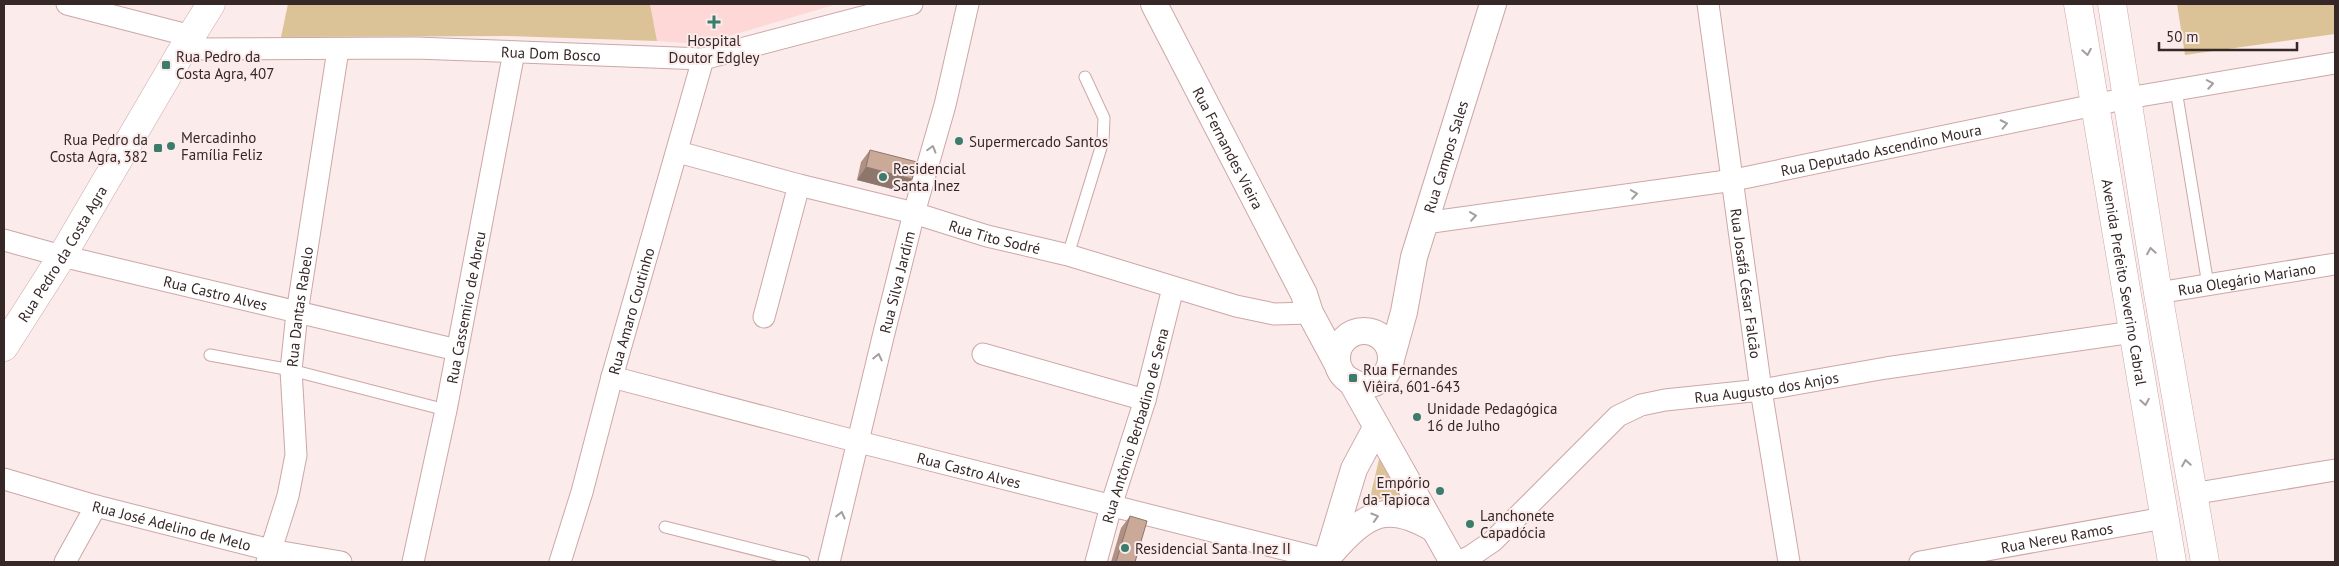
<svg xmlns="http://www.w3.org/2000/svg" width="2339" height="566" viewBox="0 0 2339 566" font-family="'PT Sans',sans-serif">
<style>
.built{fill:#fed7d7}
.green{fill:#dcc297}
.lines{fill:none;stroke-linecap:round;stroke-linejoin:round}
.service-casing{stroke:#cda7a7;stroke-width:13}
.minor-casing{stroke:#cda7a7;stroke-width:23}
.tertiary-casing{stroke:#cda7a7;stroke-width:28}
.secondary-casing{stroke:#cda7a7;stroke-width:29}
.primary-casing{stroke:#cda7a7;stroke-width:29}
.service{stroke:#fff;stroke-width:11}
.minor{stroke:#fff;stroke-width:21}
.tertiary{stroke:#fff;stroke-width:26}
.secondary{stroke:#fff;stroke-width:28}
.primary{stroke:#fff;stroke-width:28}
.wall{fill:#ae9184}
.shaded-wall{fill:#8d766b}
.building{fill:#caa999;stroke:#8d766b}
.oneway{stroke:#a59e9e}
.poi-dot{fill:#3b7c6c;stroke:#fbebea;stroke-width:2}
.labels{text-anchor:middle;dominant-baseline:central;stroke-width:4;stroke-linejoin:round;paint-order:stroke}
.poi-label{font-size:15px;fill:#372828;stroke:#fbebea;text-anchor:start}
.street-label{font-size:15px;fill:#372828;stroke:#fbebea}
</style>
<rect width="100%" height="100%" fill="#fbebea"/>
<path class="built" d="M650,4H837L702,44L657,41Z"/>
<path class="green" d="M288,4H650L657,41L506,36L281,37Z
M2177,4H2335V34L2185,55Z
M1380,455L1405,500L1387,497L1369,502Z"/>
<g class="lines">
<defs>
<path id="service" d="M2176,90L2208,285
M1068,255L1103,141L1104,118L1085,77
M210,355L291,370L446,410
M665,527L804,562"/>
<g id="minor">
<path d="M67,4L191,36"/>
<path id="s1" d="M1708,4L1761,390L1789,562"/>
<path id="s2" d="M183,49L416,48L703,59L912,4"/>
<path id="s3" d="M678,152L799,185L914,213L987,236L1068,255L1236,306L1274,314L1310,313"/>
<path id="s4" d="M1425,223L1734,180L2128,98L2335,63"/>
<path id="s5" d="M4,240L62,256L457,350"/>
<path id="s6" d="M2158,293L2335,264"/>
<path d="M764,317L799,185"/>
<path d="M983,354L1145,400"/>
<path id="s7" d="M612,377L859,442L1327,560"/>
<path id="s8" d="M4,479L96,506L270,550L341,562"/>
<path d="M2192,494L2335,470"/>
<path d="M65,562L96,506"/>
<path id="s9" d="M267,562L288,496L296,455L291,370L297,313L338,50"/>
<path id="s10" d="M413,562L446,410L514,52"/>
<path id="s11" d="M560,562L582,492L612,377L703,59"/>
<path id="s12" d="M829,562L883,337L914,213L945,105L968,4"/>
<path id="s13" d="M1096,562L1111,506L1145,400L1173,288"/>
<path id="s14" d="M1458,562L1471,556L1493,541L1618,416L1641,405L1665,400L1761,390L1886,368L2133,332"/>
<path id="s15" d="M1920,562L2164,518"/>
</g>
<g id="tertiary">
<path id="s16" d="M1154,4L1304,294L1310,313L1337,363"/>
<circle cx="1364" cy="358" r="27"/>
<path id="s17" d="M1391,359L1404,312L1414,257L1493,4"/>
<path d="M1351,381L1453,562"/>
<path d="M1333,551C1366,513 1387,501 1434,529"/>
<path d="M1326,562L1354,469L1376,428"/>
</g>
<g id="secondary">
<path id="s18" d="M4,347L62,256L183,49L211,4"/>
</g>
<g id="primary">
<path id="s19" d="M2078,4L2172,562"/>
<path d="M2112,4L2158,293L2205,562"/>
</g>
</defs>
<use href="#service" class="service-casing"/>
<use href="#minor" class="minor-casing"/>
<use href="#tertiary" class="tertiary-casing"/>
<use href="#secondary" class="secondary-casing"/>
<use href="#primary" class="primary-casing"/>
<use href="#service" class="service"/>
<use href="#minor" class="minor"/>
<use href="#tertiary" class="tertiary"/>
<use href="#secondary" class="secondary"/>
<use href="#primary" class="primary"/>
</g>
<path class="wall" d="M870,150L904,192L857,180L861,162Z
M1130,516L1135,562H1111L1121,528Z"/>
<path class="shaded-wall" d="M866,167L912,179L904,192L857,180Z"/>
<path class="building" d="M870,150L917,162L912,179L866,167Z
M1130,516L1147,521L1135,562H1116Z"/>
<defs><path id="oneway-chevron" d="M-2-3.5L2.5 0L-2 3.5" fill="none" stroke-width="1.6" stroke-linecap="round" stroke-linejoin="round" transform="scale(1.25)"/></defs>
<g class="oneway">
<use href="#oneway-chevron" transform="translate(2087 52) rotate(80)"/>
<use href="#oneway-chevron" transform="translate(2210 84) rotate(-10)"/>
<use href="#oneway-chevron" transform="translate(2004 124) rotate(-12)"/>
<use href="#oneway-chevron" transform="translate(932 149) rotate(-74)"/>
<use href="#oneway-chevron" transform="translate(1634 194) rotate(-8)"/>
<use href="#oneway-chevron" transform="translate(1473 216) rotate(-8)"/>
<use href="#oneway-chevron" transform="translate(2151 251) rotate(-99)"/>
<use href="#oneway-chevron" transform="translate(878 357) rotate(-77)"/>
<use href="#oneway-chevron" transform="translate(2145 402) rotate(80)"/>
<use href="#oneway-chevron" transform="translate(2186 463) rotate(-99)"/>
<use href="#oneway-chevron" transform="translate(841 515) rotate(-76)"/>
<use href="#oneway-chevron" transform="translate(1375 517) rotate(-17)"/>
</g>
<g class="poi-dot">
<path d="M711.5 14.5h5v5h5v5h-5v5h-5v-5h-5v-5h5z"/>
<rect x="161" y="60" width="10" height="10" rx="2.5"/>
<circle cx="959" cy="141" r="5"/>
<circle cx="171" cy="146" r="5"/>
<rect x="153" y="143" width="10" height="10" rx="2.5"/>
<circle cx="883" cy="177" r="5"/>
<rect x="1348" y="373" width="10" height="10" rx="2.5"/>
<circle cx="1417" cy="417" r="5"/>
<circle cx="1440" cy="491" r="5"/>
<circle cx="1470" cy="524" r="5"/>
<circle cx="1125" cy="548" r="5"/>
</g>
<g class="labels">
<g class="poi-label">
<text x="714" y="40" text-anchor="middle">Hospital<tspan x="714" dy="17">Doutor Edgley</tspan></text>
<text x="176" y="56">Rua Pedro da<tspan x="176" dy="17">Costa Agra, 407</tspan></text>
<text x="181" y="137">Mercadinho<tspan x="181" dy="17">Família Feliz</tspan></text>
<text x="148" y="139" text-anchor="end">Rua Pedro da<tspan x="148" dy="17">Costa Agra, 382</tspan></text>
<text x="969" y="141">Supermercado Santos</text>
<text x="893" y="168">Residencial<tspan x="893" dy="17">Santa Inez</tspan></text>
<text x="1363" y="369">Rua Fernandes<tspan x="1363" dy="17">Viêira, 601-643</tspan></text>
<text x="1427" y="408">Unidade Pedagógica<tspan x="1427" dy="17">16 de Julho</tspan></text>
<text x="1430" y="482" text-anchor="end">Empório<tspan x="1430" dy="17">da Tapioca</tspan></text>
<text x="1480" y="515">Lanchonete<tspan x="1480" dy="17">Capadócia</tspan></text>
<text x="1135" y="548">Residencial Santa Inez II</text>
</g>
<g class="street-label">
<text stroke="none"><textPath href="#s2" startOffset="368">Rua Dom Bosco</textPath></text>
<text stroke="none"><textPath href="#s16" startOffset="162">Rua Fernandes Vieira</textPath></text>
<text stroke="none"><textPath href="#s4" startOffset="462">Rua Deputado Ascendino Moura</textPath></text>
<text stroke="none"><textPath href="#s17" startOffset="210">Rua Campos Sales</textPath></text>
<text stroke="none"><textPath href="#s3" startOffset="328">Rua Tito Sodré</textPath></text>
<text stroke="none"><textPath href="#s18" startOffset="110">Rua Pedro da Costa Agra</textPath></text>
<text stroke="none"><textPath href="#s6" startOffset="90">Rua Olegário Mariano</textPath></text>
<text stroke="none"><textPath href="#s12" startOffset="288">Rua Silva Jardim</textPath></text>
<text stroke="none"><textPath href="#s1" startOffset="282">Rua Josafá César Falcão</textPath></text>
<text stroke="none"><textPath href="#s19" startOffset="282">Avenida Prefeito Severino Cabral</textPath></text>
<text stroke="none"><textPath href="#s5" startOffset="218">Rua Castro Alves</textPath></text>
<text stroke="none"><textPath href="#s9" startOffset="260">Rua Dantas Rabelo</textPath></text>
<text stroke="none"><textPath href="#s10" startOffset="260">Rua Cassemiro de Abreu</textPath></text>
<text stroke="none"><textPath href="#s11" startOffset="261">Rua Amaro Coutinho</textPath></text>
<text stroke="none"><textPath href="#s14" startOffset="370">Rua Augusto dos Anjos</textPath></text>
<text stroke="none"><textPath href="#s13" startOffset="142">Rua Antônio Berbadino de Sena</textPath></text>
<text stroke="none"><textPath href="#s7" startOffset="369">Rua Castro Alves</textPath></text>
<text stroke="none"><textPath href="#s8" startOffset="174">Rua José Adelino de Melo</textPath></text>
<text stroke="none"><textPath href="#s15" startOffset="139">Rua Nereu Ramos</textPath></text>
</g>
</g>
<rect width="2339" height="566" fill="none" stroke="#372828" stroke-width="10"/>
<path d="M2159 42v8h138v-8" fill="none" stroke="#372828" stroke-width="2.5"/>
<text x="2166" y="42" font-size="15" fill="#372828" stroke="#fbebea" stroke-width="4" paint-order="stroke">50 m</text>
</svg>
